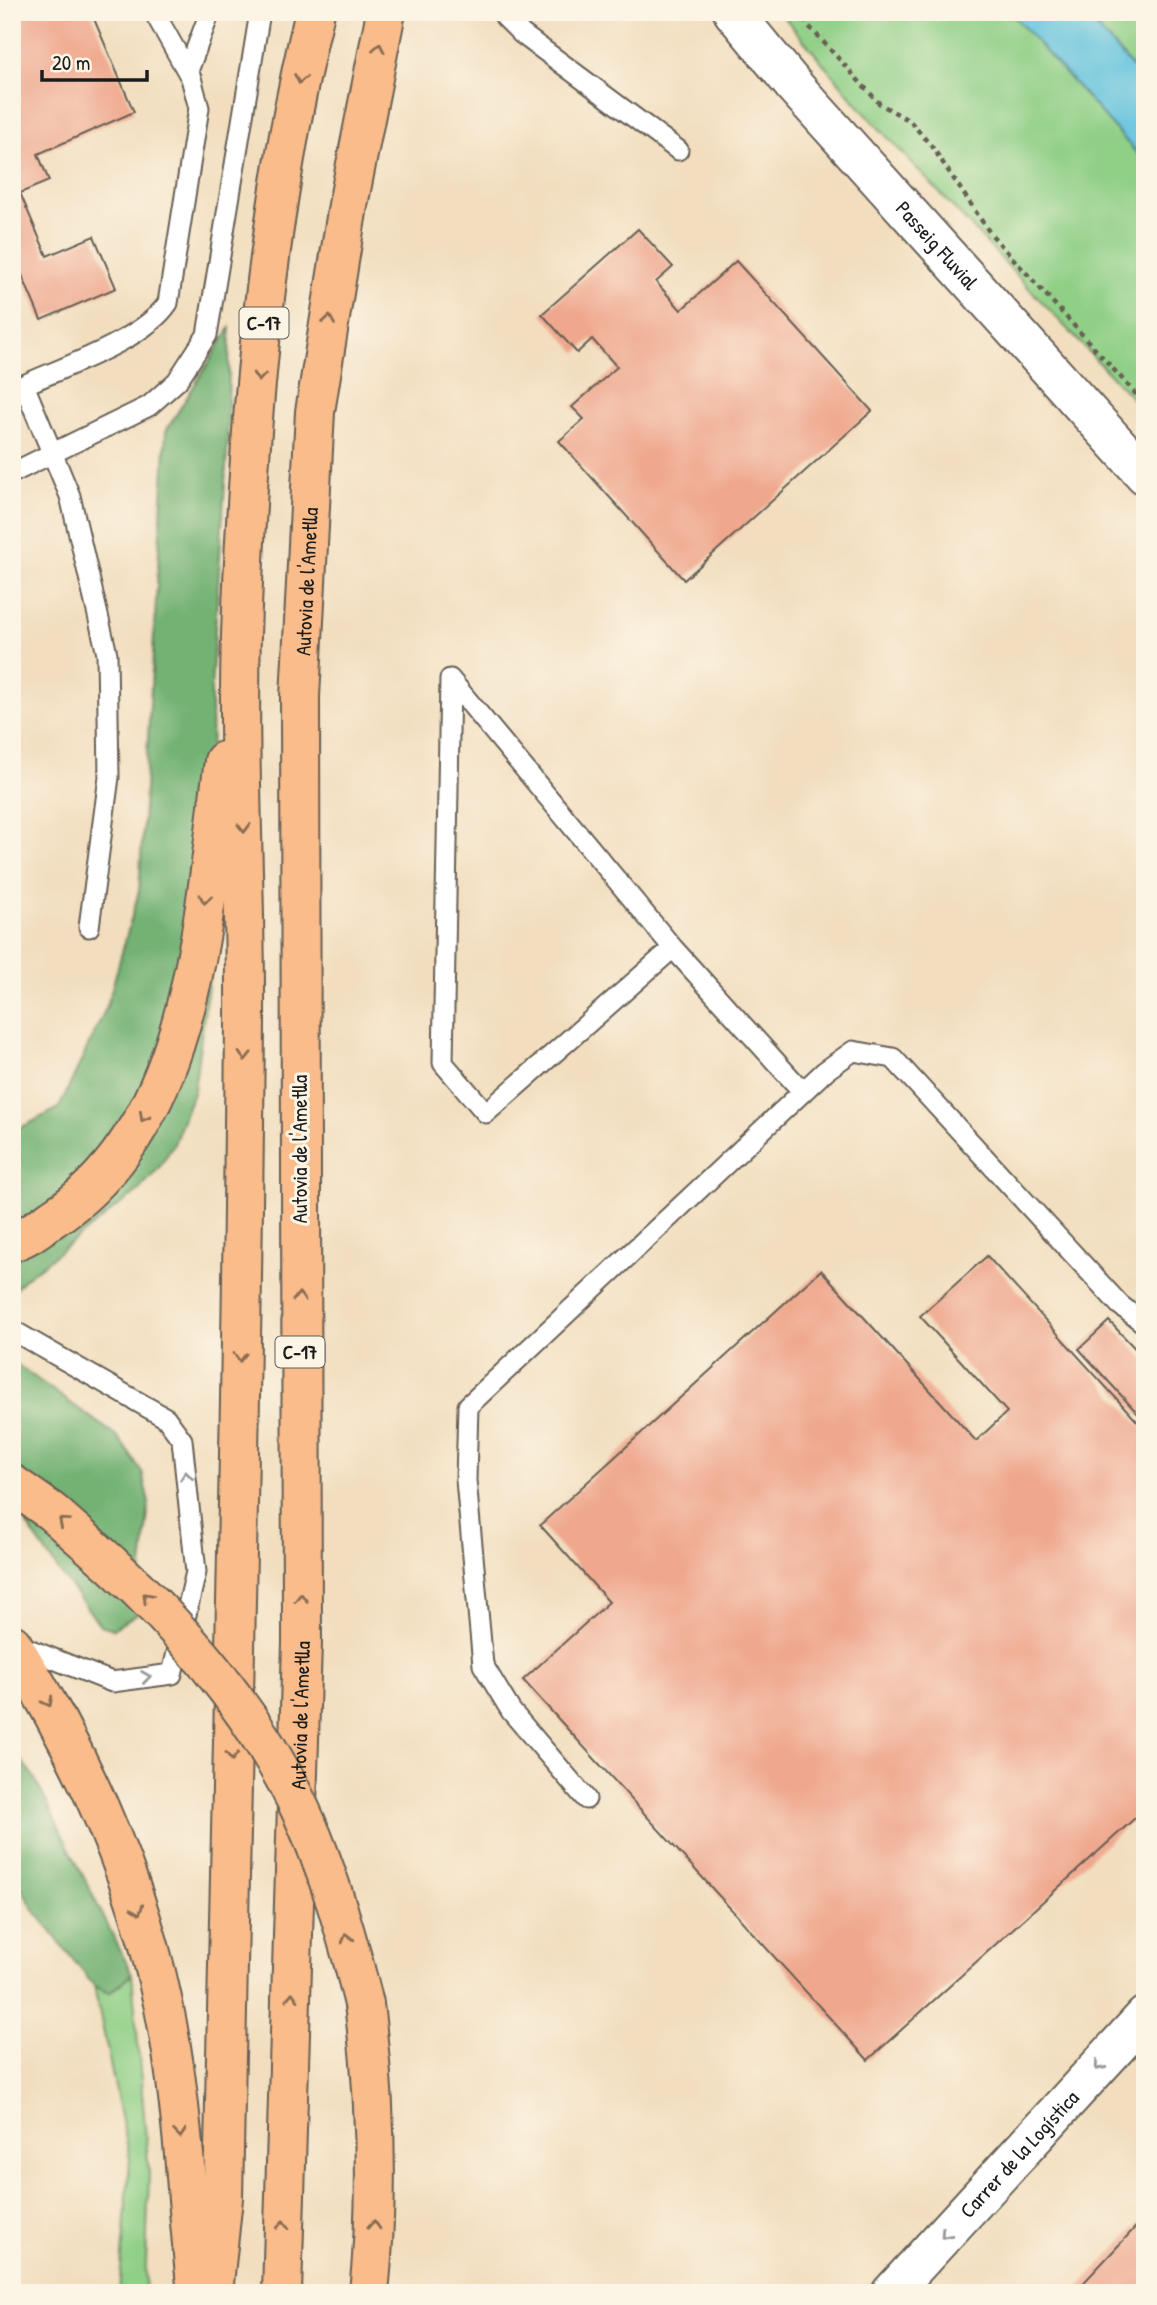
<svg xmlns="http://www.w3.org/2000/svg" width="1157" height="2305" viewBox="0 0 1157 2305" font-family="'Patrick Hand',sans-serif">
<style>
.green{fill:#8fcf86;stroke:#567651;stroke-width:2}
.forest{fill:#73b273;stroke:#486748;stroke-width:2}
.water{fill:#60c2de;stroke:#3e6f7d;stroke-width:2}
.building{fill:#efa88e}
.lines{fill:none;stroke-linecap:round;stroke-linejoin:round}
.service-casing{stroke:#676055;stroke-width:23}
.minor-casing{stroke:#676055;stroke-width:42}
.motorway-casing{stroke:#676055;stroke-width:42}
.path{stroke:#676055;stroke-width:4.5;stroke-dasharray:5 5;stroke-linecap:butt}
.service{stroke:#fff;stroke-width:19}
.minor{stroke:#fff;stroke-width:38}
.motorway{stroke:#f9bc8a;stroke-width:38}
.motorway-bridge-casing{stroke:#676055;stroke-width:42;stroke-linecap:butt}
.motorway-bridge{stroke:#f9bc8a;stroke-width:38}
.oneway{stroke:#8a6c53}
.oneway2{stroke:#999}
.labels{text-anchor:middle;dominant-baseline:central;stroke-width:6;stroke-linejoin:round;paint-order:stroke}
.shield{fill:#fcf5e5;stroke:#5f5d58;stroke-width:2}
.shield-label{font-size:19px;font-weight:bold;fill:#1c1c1c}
.street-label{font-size:21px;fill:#1c1c1c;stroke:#fcf5e5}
</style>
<rect width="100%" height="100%" fill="#fcf5e5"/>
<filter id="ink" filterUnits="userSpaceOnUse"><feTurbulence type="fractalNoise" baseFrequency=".0143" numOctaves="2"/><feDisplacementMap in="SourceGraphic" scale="14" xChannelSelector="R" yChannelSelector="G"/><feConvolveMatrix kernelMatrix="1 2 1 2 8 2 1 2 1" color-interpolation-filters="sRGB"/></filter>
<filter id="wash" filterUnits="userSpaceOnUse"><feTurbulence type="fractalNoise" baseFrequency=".00686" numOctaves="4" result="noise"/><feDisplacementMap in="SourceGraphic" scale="28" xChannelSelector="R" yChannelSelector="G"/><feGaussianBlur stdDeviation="1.57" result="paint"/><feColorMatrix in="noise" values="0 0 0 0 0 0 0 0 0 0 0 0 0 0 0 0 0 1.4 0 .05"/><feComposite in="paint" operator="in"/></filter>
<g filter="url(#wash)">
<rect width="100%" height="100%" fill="#f2debf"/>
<path class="green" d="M780,12H1010L1145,162V412L863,111Z
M1083,12H1145V81Z
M132,1974L149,2174L145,2293H119L130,2159L94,1986L109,1993Z"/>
<path class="forest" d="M230,328L227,454L211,689L213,948L194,1090L174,1144L159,1168L139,1190L23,1280L12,1293V1132L59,1108L107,1006L139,891L166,431Z
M12,1361L118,1437L142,1472L149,1503L137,1614L113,1629L100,1625L60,1573L12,1503Z
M12,1748L34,1777L132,1974L109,1993L94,1986L34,1910L12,1871Z"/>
<path class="water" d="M1010,12H1083L1145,81V162Z"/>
<g id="blocks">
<path class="building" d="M12,12H91L134,112L38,154L49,181L20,193L47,256L94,236L116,288L41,320L19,268L12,271Z
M638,229L673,267L656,282L681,310L736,261L872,411L684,580L559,441L584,419L572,407L617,367L592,339L577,353L542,314Z
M987,1256L1145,1430V1809L868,2060L523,1680L609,1602L540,1525L821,1270L976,1441L1007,1412L920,1316Z
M1109,1321L1145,1359V1411L1140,1416L1079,1349Z
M1145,2217V2293H1074Z"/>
</g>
</g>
<g filter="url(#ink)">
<use href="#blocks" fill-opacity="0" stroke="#676055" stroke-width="2"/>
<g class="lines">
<defs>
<path id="service" d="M506,12L505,17L522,34L678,150
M188,71L210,12
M24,385L70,496L107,654L109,777L89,927
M15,389C59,368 142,342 168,303L199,108L191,78L154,12
M12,473L149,406L177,381L207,335L260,12
M673,948L486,1113L443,1063L450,679L673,948L803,1092
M12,1330L166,1418L182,1440L196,1572L172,1674L112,1682L16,1644
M586,1799L511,1711L483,1665L466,1480L468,1406L825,1071L853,1051L893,1058L1120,1305L1145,1324"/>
<g id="minor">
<path id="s1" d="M733,12L796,88L1145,475"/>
<path id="s2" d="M891,2293L1145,2016"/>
</g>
<g id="motorway">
<path d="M12,1242C27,1237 40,1227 53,1218C197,1124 202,915 224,761"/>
<path d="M12,1484L52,1512L111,1564"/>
<path d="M12,1644C81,1754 136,1875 163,2003C183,2098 186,2197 197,2293"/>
<path d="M364,2004C376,2101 379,2195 369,2293"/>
<path d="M213,2293L223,2198C231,1805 242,1413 245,1020C246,892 237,763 241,635C248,427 266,214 315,12"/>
<path id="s3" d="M282,2293L302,1643L300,697L315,412L348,205L386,12"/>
</g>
</defs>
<use href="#service" class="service-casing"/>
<use href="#minor" class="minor-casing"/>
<use href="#motorway" class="motorway-casing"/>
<path class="path" d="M796,12L880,104L910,121L933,148L990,233L1145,404"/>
<use href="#service" class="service"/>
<use href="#minor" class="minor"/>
<use href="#motorway" class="motorway"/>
<defs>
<path id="motorway-bridge" d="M111,1564C194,1639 269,1731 312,1836C334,1890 350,1947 364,2004"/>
</defs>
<use href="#motorway-bridge" class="motorway-bridge-casing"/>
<use href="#motorway-bridge" class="motorway-bridge"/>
</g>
<defs><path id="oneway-chevron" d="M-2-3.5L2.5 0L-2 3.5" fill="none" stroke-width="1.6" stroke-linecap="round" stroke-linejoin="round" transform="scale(1.75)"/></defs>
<g class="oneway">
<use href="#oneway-chevron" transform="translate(379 48) rotate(-79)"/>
<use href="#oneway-chevron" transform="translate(300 79) rotate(101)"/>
<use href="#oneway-chevron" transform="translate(329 320) rotate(-81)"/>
<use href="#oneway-chevron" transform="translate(259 377) rotate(95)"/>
<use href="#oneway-chevron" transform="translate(244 828) rotate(89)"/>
<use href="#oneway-chevron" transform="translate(205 899) rotate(98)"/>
<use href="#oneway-chevron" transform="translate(245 1056) rotate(91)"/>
<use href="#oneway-chevron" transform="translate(144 1117) rotate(119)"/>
<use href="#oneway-chevron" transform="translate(299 1297) rotate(-90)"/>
<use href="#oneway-chevron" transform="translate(240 1357) rotate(91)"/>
<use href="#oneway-chevron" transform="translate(63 1522) rotate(-139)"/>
<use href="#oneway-chevron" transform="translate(147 1597) rotate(-134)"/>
<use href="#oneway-chevron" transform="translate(301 1598) rotate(-91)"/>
<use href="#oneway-chevron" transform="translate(48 1702) rotate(62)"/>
<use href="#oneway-chevron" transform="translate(232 1756) rotate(91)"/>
<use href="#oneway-chevron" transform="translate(138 1910) rotate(71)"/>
<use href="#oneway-chevron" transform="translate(347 1938) rotate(-106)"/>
<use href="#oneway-chevron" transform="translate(292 1997) rotate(-88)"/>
<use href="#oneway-chevron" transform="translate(180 2133) rotate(84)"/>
<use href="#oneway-chevron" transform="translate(283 2225) rotate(-89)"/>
<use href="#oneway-chevron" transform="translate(374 2225) rotate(-87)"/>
</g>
<g class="oneway2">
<use href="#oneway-chevron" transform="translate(186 1476) rotate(-96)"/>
<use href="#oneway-chevron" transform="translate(146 1677) rotate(-8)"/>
<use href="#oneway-chevron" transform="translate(1099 2066) rotate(132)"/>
<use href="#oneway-chevron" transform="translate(945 2234) rotate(132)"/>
</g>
</g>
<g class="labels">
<g class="shield">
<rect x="239.5" y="307.5" width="49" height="31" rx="5"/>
<rect x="275.5" y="1336.5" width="49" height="31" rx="5"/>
</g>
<g class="shield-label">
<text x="264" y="323">C-17</text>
<text x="300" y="1352">C-17</text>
</g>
<g class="street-label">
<text stroke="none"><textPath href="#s1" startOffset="310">Passeig Fluvial</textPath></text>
<text stroke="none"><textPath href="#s3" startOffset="1712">Autovia de l'Ametlla</textPath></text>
<text transform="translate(299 1149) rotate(-90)">Autovia de l'Ametlla</text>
<text stroke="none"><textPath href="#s3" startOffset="578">Autovia de l'Ametlla</textPath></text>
<text stroke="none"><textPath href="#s2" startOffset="189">Carrer de la Logística</textPath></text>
</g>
</g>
<rect width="1157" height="2305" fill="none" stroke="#fcf5e5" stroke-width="42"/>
<path d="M42 70v10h105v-10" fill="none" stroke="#1c1c1c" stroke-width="3.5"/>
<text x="52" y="70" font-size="21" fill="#1c1c1c" stroke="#fcf5e5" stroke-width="5" paint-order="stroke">20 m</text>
</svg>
